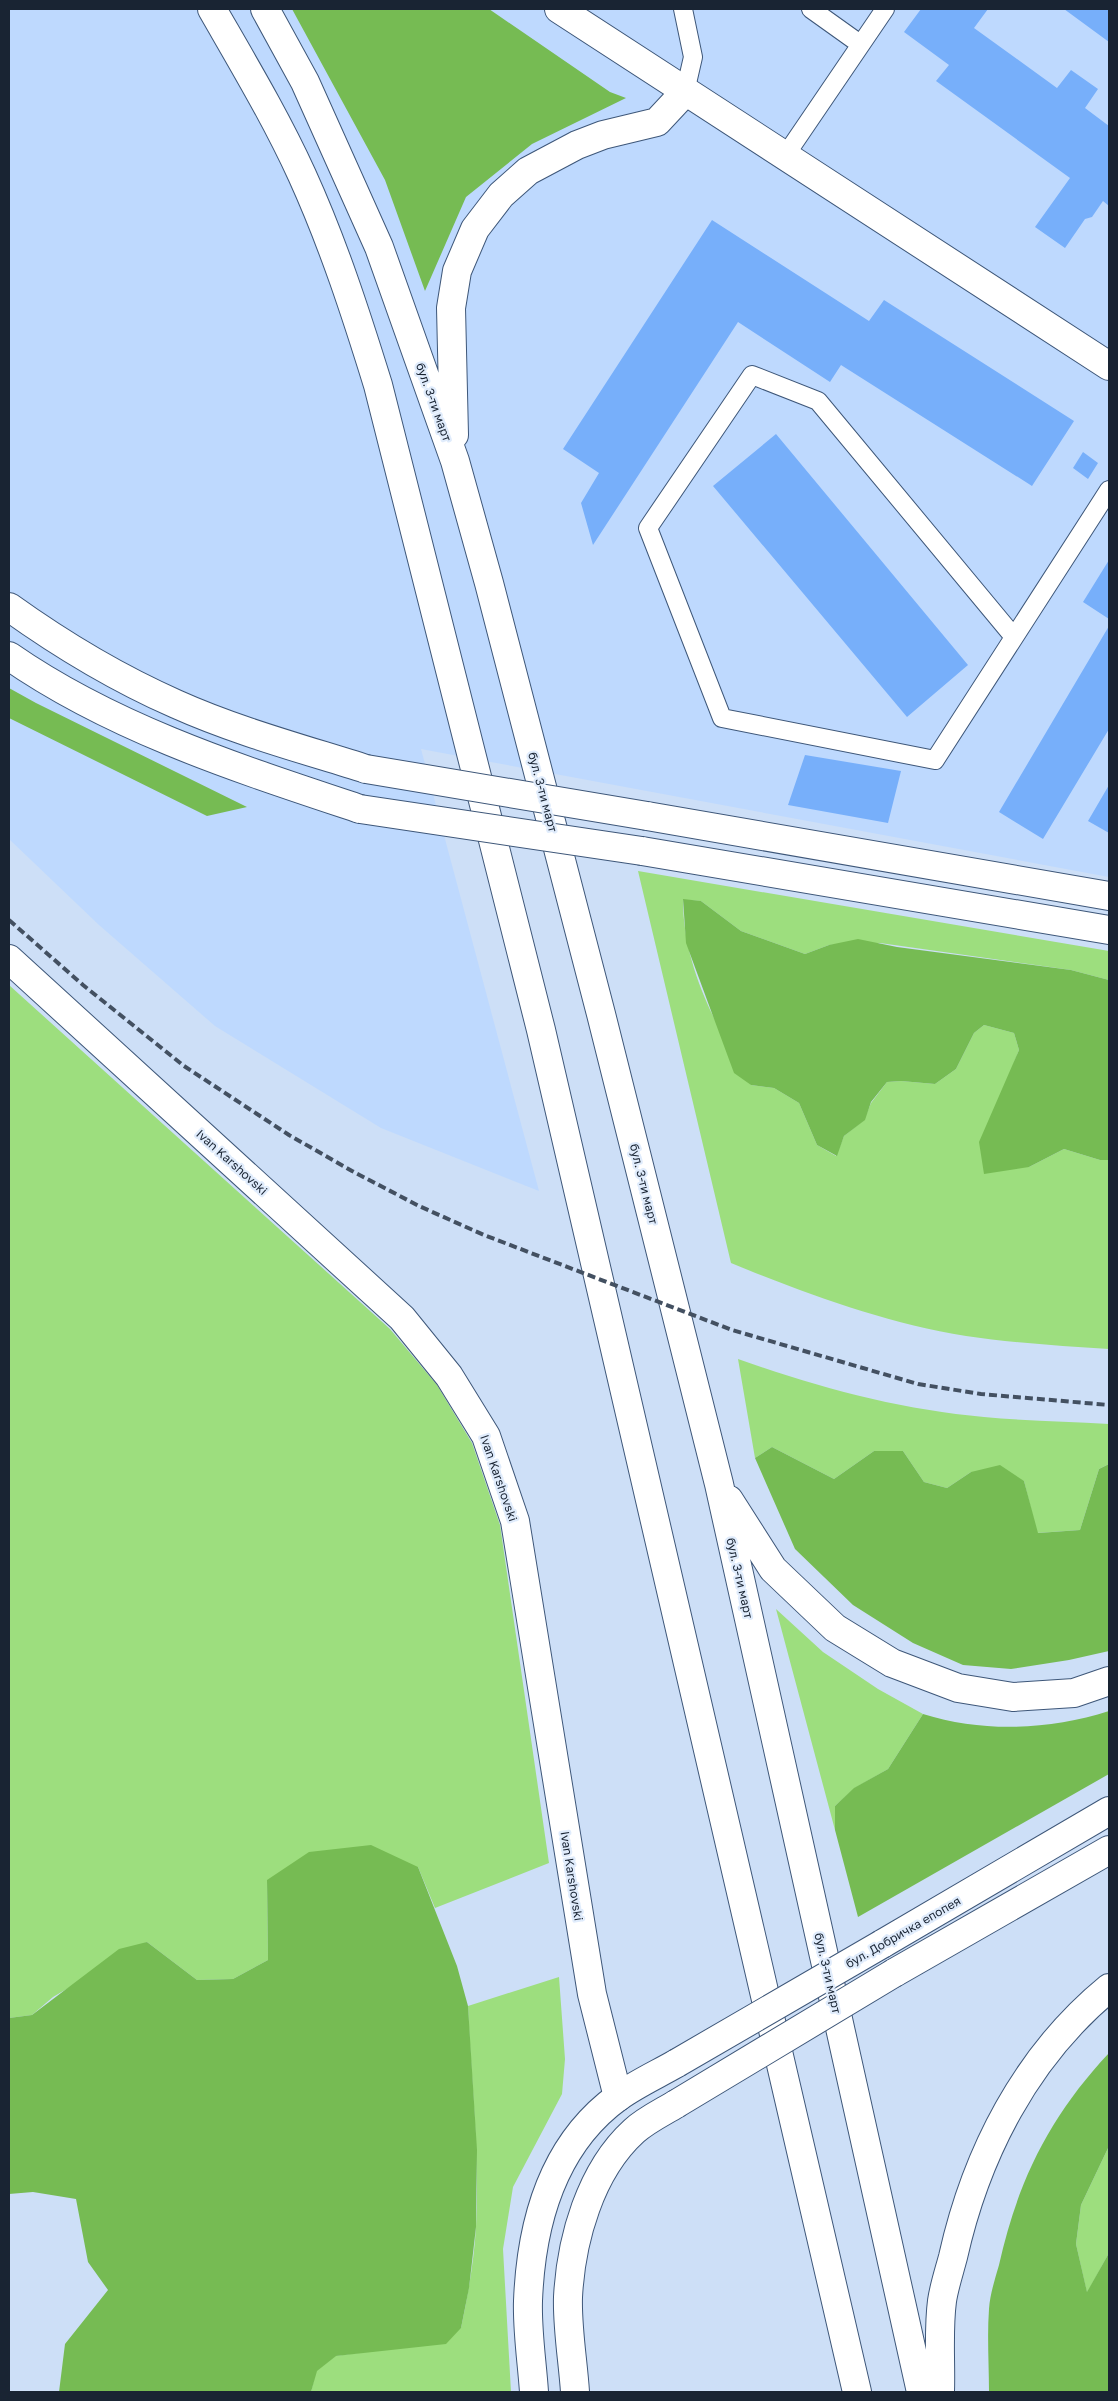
<svg xmlns="http://www.w3.org/2000/svg" width="1118" height="2401" viewBox="0 0 1118 2401" font-family="'Golos Text',sans-serif">
<style>
.built{fill:#bed9fe}
.green{fill:#9dde7e}
.forest{fill:#76bb53}
.building{fill:#77affa}
.lines{fill:none;stroke-linecap:round;stroke-linejoin:round}
.service-casing{stroke:#3e5779;stroke-width:20}
.minor-casing{stroke:#3e5779;stroke-width:30}
.secondary-casing{stroke:#3e5779;stroke-width:30}
.service{stroke:#fff;stroke-width:18}
.minor{stroke:#fff;stroke-width:28}
.secondary{stroke:#fff;stroke-width:28}
.rail{stroke:#435061;stroke-width:4;stroke-dasharray:8 4;stroke-linecap:butt}
.minor-bridge-casing{stroke:#3e5779;stroke-width:30;stroke-linecap:butt}
.secondary-bridge-casing{stroke:#3e5779;stroke-width:30;stroke-linecap:butt}
.minor-bridge{stroke:#fff;stroke-width:28}
.secondary-bridge{stroke:#fff;stroke-width:28}
.labels{text-anchor:middle;dominant-baseline:central;stroke-width:4.5;stroke-linejoin:round;paint-order:stroke}
.street-label{font-size:12px;fill:#192433;stroke:#e0ecfc}
</style>
<rect width="100%" height="100%" fill="#cddff7"/>
<path class="built" d="M9,9H1109V877L421,749L539,1191L381,1128L215,1026L99,925L9,839Z"/>
<path class="green" d="M638,871L1109,951V980L1071,970L880,943L829,945L805,954L741,931L701,901L683,900C683,967 717,1028 751,1085L774,1088L799,1103L817,1145L836,1156L844,1136L864,1120L871,1103L887,1082L901,1081L935,1084L956,1069L974,1033L984,1025L1014,1033L1019,1050L1013,1065L1029,1167L1064,1149L1100,1160H1109V1349C1062,1346 1013,1343 966,1336C885,1323 806,1294 731,1263Z
M9,985L390,1329L437,1385L472,1443L500,1525L549,1863L435,1908L418,1867L267,1880L268,1960L233,1979L197,1980L147,1942L53,1997L32,2015L9,2018Z
M738,1359C816,1387 901,1410 984,1417C1026,1421 1068,1421 1109,1424V1464L1099,1469L1080,1530L1037,1533L1024,1481L971,1472L947,1488L924,1482L903,1451H874L834,1479L772,1447L755,1458Z
M776,1609L823,1652L878,1689L923,1714L888,1769L855,1788L835,1806V1830Z
M559,1977L565,2059L562,2094L513,2187L503,2249L511,2392H311L316,2371L335,2356L388,2349L461,2328C468,2295 474,2261 476,2227C480,2153 471,2080 468,2006Z
M1109,2146V2253L1087,2293L1076,2244L1081,2205Z"/>
<path class="forest" d="M292,9H489L610,92L626,98L532,144L466,197L425,291L385,180Z
M9,688L36,703L247,807L207,816L9,718Z
M683,899L701,901L741,931L805,954L829,945L858,939L897,947L1071,970L1109,980V1160H1100L1064,1149L1029,1167L984,1174L979,1142L1019,1050L1014,1033L984,1025L974,1033L956,1069L935,1084L901,1081L887,1082L871,1102L865,1120L844,1136L837,1156L817,1145L799,1103L774,1088L751,1085L734,1073L686,943Z
M772,1447L834,1479L874,1451H903L924,1482L947,1488L971,1472L1000,1465L1024,1481L1038,1533L1080,1530L1099,1469L1109,1464V1651L1069,1660L1011,1669L963,1665L913,1643L853,1605L795,1549L755,1458Z
M1109,1711V1774L858,1917L835,1830V1806L854,1788L888,1769L923,1714C984,1733 1049,1730 1109,1711Z
M371,1845L418,1867L457,1966L468,2006L477,2150L476,2227L469,2288L461,2328L446,2344L336,2356L317,2371L311,2392H59L65,2344L108,2290L88,2262L76,2199L33,2192L9,2194V2018L32,2015L119,1949L147,1942L197,1980L233,1979L268,1960L267,1880L309,1852Z
M1109,2053V2146L1081,2205L1076,2244L1087,2292L1109,2253V2392H989C989,2365 987,2336 989,2309C990,2294 995,2279 999,2265C1018,2180 1050,2116 1109,2053Z"/>
<path class="building" d="M921,9H988L974,28L1057,88L1071,70L1098,89L1085,108L1109,126V206L1103,201L1092,217L1085,219L1065,248L1035,227L1070,178L936,81L949,65L904,32Z
M1064,9H1109V42Z
M712,220L869,321L884,300L1074,421L1032,486L841,365L830,382L738,322L593,545L581,503L599,473L563,449Z
M776,434L968,665L907,717L713,486Z
M1083,452L1098,463L1088,479L1073,468Z
M1109,560V619L1083,602Z
M1109,626V729L1043,839L999,812Z
M805,755L901,771L888,823L788,805Z
M1109,785V833L1088,821Z"/>
<g class="lines">
<defs>
<path id="service" d="M683,9L693,57L685,92
M811,9L860,44
M785,156L885,9
M1014,637L818,401L752,375L648,528L722,718L935,760L1109,490"/>
<path id="minor" d="M559,9L1109,366
M9,607C62,645 117,678 176,704C236,731 303,749 366,769
M9,656C114,729 240,769 360,809
M647,816L1109,896
M642,851L1109,930
M9,959L402,1318L449,1376L486,1436L515,1521L592,1994L618,2097"/>
<path id="secondary" d="M212,9C243,63 276,118 302,175C333,243 356,314 378,385L541,1030L857,2392
M265,9L305,82L379,247L455,461L489,583L601,1014L719,1484L921,2392
M454,435L451,308L457,271L475,229L501,195L528,171L577,145L603,135L657,122L685,92
M729,1500L773,1569L835,1628L892,1663L958,1688L1013,1697L1074,1693L1109,1681
M882,1944L1109,1811
M894,1973L1109,1850
M534,2392C532,2362 527,2331 528,2301C531,2224 552,2145 618,2097C636,2084 658,2074 677,2063
M575,2392C573,2361 567,2328 568,2297C571,2240 590,2171 634,2131C646,2120 663,2112 676,2104
M940,2392C941,2363 938,2331 942,2301C944,2287 949,2272 953,2257C976,2154 1026,2056 1109,1988"/>
</defs>
<use href="#service" class="service-casing"/>
<use href="#minor" class="minor-casing"/>
<use href="#secondary" class="secondary-casing"/>
<use href="#service" class="service"/>
<use href="#minor" class="minor"/>
<use href="#secondary" class="secondary"/>
<path class="rail" d="M9,920L83,985L184,1066L289,1135L352,1171L419,1206L484,1235L732,1330L918,1384L981,1394L1109,1405"/>
<defs>
<path id="minor-bridge" d="M366,769L647,816
M360,809L642,851"/>
<path id="secondary-bridge" d="M677,2063L882,1944
M676,2104L894,1973"/>
</defs>
<use href="#minor-bridge" class="minor-bridge-casing"/>
<use href="#secondary-bridge" class="secondary-bridge-casing"/>
<use href="#minor-bridge" class="minor-bridge"/>
<use href="#secondary-bridge" class="secondary-bridge"/>
</g>
<g class="labels">
<g class="street-label">
<text transform="translate(434 402) rotate(70)">бул. 3-ти март</text>
<text transform="translate(543 792) rotate(75)">бул. 3-ти март</text>
<text transform="translate(232 1162) rotate(42)">Ivan Karshovski</text>
<text transform="translate(644 1184) rotate(76)">бул. 3-ти март</text>
<text transform="translate(499 1478) rotate(71)">Ivan Karshovski</text>
<text transform="translate(740 1578) rotate(77)">бул. 3-ти март</text>
<text transform="translate(572 1876) rotate(81)">Ivan Karshovski</text>
<text transform="translate(903 1932) rotate(-30)">бул. Добричка епопея</text>
<text transform="translate(828 1973) rotate(77)">бул. 3-ти март</text>
</g>
</g>
<rect width="1118" height="2401" fill="none" stroke="#192433" stroke-width="20"/>
</svg>
